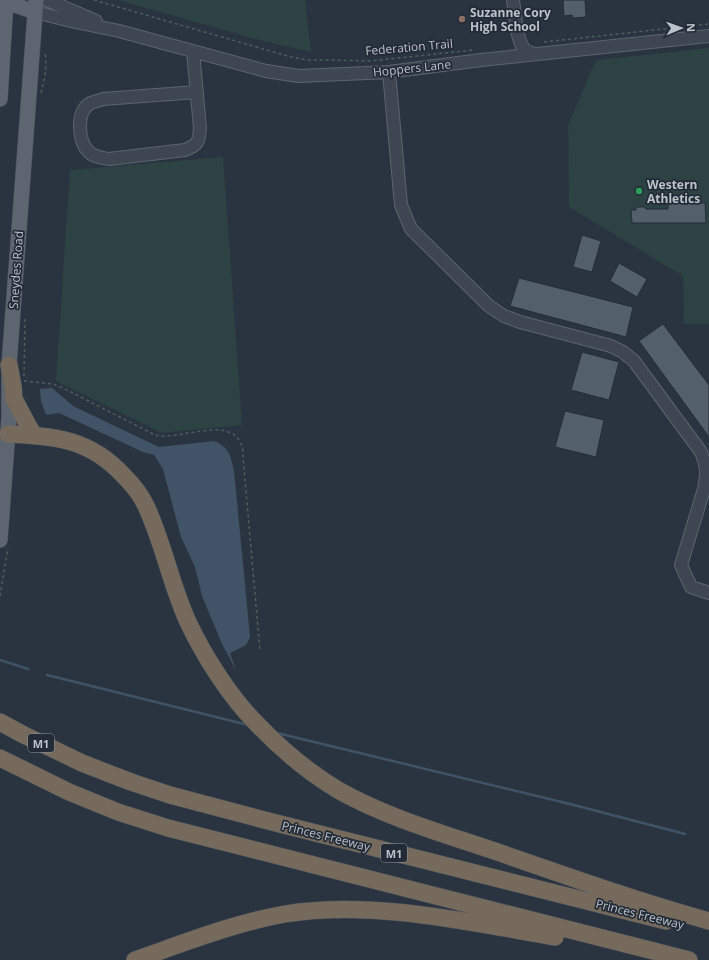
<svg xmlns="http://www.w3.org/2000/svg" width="709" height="960" viewBox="0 0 709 960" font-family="'Open Sans',sans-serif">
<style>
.green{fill:#2d4243}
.water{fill:#415367}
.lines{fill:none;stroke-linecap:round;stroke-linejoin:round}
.stream{stroke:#415367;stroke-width:2.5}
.building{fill:#535f6b;stroke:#242d38}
.minor-casing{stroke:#5c646e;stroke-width:14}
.major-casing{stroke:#484f5a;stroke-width:16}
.highway-casing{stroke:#48515b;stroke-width:18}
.path{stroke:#4c5f60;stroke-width:1.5;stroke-dasharray:3 3;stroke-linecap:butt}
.minor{stroke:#3e4651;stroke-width:12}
.major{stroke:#5c6570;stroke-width:15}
.highway{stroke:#766a5c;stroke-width:17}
.education-dot{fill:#8d6e63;stroke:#222b36;stroke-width:1.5}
.leisure-dot{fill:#2e9e5b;stroke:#222b36;stroke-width:1.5}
.labels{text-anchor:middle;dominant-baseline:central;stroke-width:3.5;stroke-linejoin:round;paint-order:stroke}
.shield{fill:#222b36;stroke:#8d959e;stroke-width:1}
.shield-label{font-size:11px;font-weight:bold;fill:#bbc2cb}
.poi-label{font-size:12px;font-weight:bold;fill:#bbc2cb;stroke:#222b36;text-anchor:start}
.street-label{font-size:12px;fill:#bbc2cb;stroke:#222b36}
</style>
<rect width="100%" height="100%" fill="#2a3440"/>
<path class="green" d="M118,0H305L311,52L259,40Z
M709,48V324H684L683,276L569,207L568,125L596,60Z
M223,157L242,425L162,433L56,381L70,170Z"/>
<path class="water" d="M52,388L73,406L159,447L214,441C230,448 230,455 234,470L250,637L246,645L230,653L236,670L222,644L202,596L195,567L181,537L163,469L154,455L143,452L59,413L46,415L41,401L40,389Z"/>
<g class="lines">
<path class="stream" d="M0,660L28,669
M47,675L248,725
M277,733L570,804L685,834"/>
</g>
<path class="building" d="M563,0H585L586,17L573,18L572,15L564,16Z
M668,203H705L706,223H632L631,210H636V207H645L646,209H668Z
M582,235L601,241L592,272L573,267Z
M619,263L647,279L637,297L610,281Z
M519,278L633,307L626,337L510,306Z
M663,324L709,385V437L639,341Z
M582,352L619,362L609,400L571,390Z
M565,411L604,420L596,457L555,447Z"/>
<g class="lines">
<defs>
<path id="minor" d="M47,0L96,21
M513,0C515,13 516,41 525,50C528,52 531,53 534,54
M35,12L71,21L119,31L266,71L299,76L389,72L481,60L709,36
M193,51L200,128C199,142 198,145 185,150L109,159C102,158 94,157 89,152C78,142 76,113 89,104C92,102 99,101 103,99L197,92
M389,72L401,205L411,229L489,306L504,316L520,322L611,346L623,352L634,361L701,452C707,467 707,473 704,489L681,565L691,587L709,593"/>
<path id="major" d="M6,2L35,12
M0,99L6,0
M0,540L9,417V365L36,0"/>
<path id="highway" d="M9,365L13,386L14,399L30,429L35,436
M8,434C56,436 90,439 124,476C133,485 141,495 146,506C163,542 171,585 188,622C204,656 230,697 257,724C281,749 308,772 338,790C391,820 452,836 509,856C575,879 641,902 709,921
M0,722L22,734L82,763L131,782L170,795L276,823L666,921
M0,758L69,792L118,812L168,828L689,960
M135,960C184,943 234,923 285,914C373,900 468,922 555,937"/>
</defs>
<use href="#minor" class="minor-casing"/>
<use href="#major" class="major-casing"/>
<use href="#highway" class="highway-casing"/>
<path class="path" d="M94,0L291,57L307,60H332L370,61L473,50
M544,42L709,24
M41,93C45,79 47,66 45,52
M24,376L25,318
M24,381L53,384L63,388L155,435C178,441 227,416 240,442C243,446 243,452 243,457L260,651
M0,596L8,548"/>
<use href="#minor" class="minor"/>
<use href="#major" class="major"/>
<use href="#highway" class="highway"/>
</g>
<circle class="education-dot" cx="462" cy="19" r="4"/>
<circle class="leisure-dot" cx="639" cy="191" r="4"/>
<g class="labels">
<g class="shield">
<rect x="28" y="734" width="26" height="18" rx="3"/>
<rect x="381" y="844" width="26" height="18" rx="3"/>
</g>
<g class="shield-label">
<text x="41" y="743">M1</text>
<text x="394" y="853">M1</text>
</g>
<g class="poi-label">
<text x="470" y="12">Suzanne Cory<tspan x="470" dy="14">High School</tspan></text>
<text x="647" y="184">Western<tspan x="647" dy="14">Athletics</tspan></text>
</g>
<g class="street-label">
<text transform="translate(409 47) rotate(-5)">Federation Trail</text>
<text transform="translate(412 68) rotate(-6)">Hoppers Lane</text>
<text transform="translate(16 270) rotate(-86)">Sneydes Road</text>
<text transform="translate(326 836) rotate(14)">Princes Freeway</text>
<text transform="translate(640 914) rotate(14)">Princes Freeway</text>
</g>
</g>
<g transform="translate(681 28) rotate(88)" stroke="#222b36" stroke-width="3" paint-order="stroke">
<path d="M0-3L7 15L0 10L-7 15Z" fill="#bbc2cb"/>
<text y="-6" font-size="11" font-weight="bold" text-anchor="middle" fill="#bbc2cb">N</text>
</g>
</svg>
